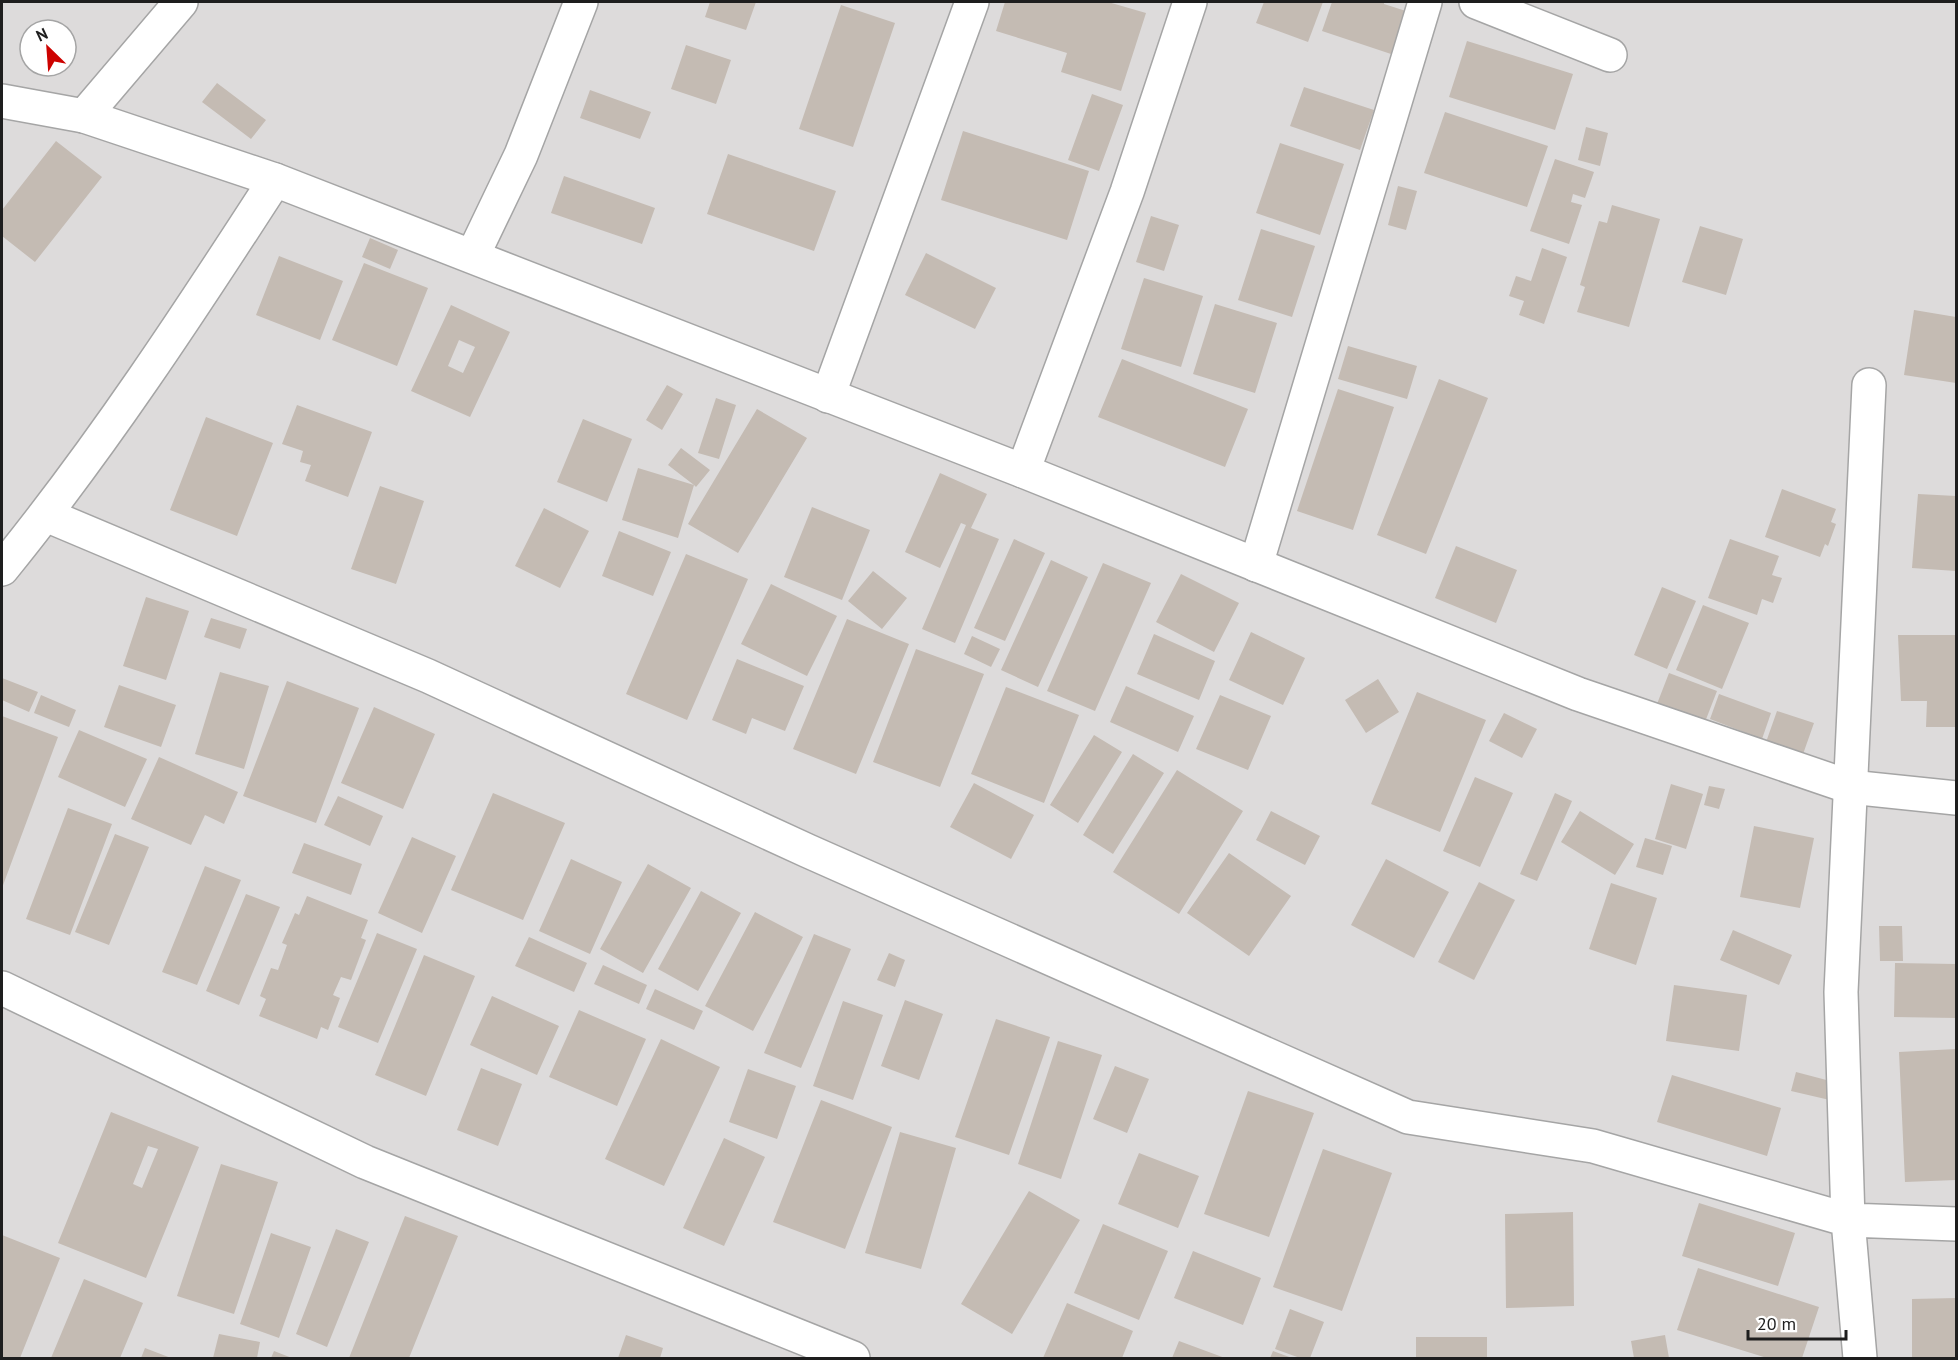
<svg xmlns="http://www.w3.org/2000/svg" width="1958" height="1360" viewBox="0 0 1958 1360" font-family="'PT Sans',sans-serif">
<style>
.residential{fill:#dddbdb;fill-rule:evenodd}
.building{fill:#c4bbb3;fill-rule:evenodd}
.lines{fill:none;stroke-linecap:round;stroke-linejoin:round}
.minor-casing{stroke:#a5a5a5;stroke-width:36}
.tertiary-casing{stroke:#a5a5a5;stroke-width:36}
.minor{stroke:#fff;stroke-width:33}
.tertiary{stroke:#fff;stroke-width:33}
</style>
<rect width="100%" height="100%" fill="#f0ece4"/>
<path class="residential" d="M2,2H1956V1358H2ZM30,30H66V66H30Z"/>
<path class="building" d="M710,2H756L746,30L705,17Z
M1005,2H1108L1146,13L1121,91L1061,72L1067,53L996,31Z
M1264,2H1323L1308,42L1256,23Z
M1332,2H1384V4L1409,12L1394,55L1322,31Z
M841,5L895,23L853,147L799,129Z
M1467,41L1573,74L1555,130L1449,97Z
M686,45L731,60L716,104L671,89Z
M217,83L266,120L251,139L202,102Z
M1304,87L1374,110L1360,150L1290,126Z
M590,90L651,112L640,139L580,118Z
M1092,94L1123,105L1099,171L1068,160Z
M1445,112L1548,146L1527,207L1424,173Z
M1586,127L1608,133L1600,166L1578,160Z
M963,131L1089,171L1067,240L941,200Z
M56,141L102,177L35,262L2,236V210Z
M1280,143L1344,164L1320,235L1256,213Z
M728,154L836,191L814,251L707,214Z
M1555,159L1594,172L1585,198L1573,194L1571,202L1582,205L1569,244L1530,231Z
M564,176L655,208L642,244L551,213Z
M1398,186L1417,191L1406,230L1388,225Z
M1612,205L1660,219L1629,327L1577,312L1585,287L1580,285L1599,221L1607,223Z
M1151,216L1179,225L1164,271L1136,262Z
M1700,226L1743,239L1726,295L1682,282Z
M1261,229L1315,246L1292,317L1238,300Z
M370,238L398,250L390,269L362,257Z
M1542,248L1567,257L1544,324L1519,315L1524,301L1509,296L1516,276L1531,281Z
M926,253L996,288L975,329L905,295Z
M279,256L343,281L320,340L256,315Z
M364,263L428,288L397,366L332,340Z
M1144,278L1203,296L1181,367L1121,349Z
M1215,304L1277,323L1255,393L1193,374Z
M451,305L510,332L470,417L411,391ZM459,340L475,347L463,373L448,366Z
M1914,310L1956,317V383L1904,375Z
M1348,346L1417,366L1407,399L1338,379Z
M1122,359L1248,409L1225,467L1098,417Z
M1439,379L1488,398L1426,554L1377,535Z
M667,385L683,394L662,430L646,420Z
M1338,389L1394,407L1353,530L1297,511Z
M716,398L736,405L719,459L698,453Z
M297,405L372,432L348,497L305,481L311,465L300,462L303,451L282,444Z
M757,409L807,438L738,553L688,524Z
M206,417L273,443L237,536L170,510Z
M583,419L632,439L607,502L557,482Z
M681,448L710,470L696,487L694,485L678,538L622,520L638,468L694,485L668,465Z
M940,473L987,494L971,528L999,539L955,643L922,629L966,525L961,523L940,568L905,552Z
M380,486L424,501L396,584L351,569Z
M1782,489L1836,509L1831,522L1836,524L1828,546L1825,544L1820,557L1765,537Z
M1918,494L1956,496V571L1912,568Z
M812,507L870,530L842,600L784,577Z
M544,508L589,531L560,588L515,566Z
M619,531L671,552L653,596L602,576Z
M1014,539L1045,553L1005,641L974,628Z
M1730,539L1779,556L1772,575L1782,578L1773,603L1762,599L1757,615L1708,598Z
M1456,546L1517,570L1496,623L1435,598Z
M686,554L748,579L687,720L626,694Z
M1051,560L1088,577L1038,687L1001,670Z
M1103,563L1151,583L1095,711L1047,691Z
M873,571L907,598L882,629L848,601Z
M1181,574L1239,603L1214,652L1156,622Z
M771,584L837,616L807,676L741,644Z
M1662,587L1696,601L1667,669L1634,655Z
M146,597L189,611L166,680L123,666Z
M1703,605L1749,623L1722,689L1676,670Z
M211,618L247,629L240,649L204,637Z
M847,619L909,644L856,774L793,749Z
M1251,632L1305,658L1283,705L1229,680Z
M1154,634L1215,661L1199,700L1137,674Z
M1898,635H1956V727H1926L1927,701H1901Z
M972,636L1000,649L991,667L964,654Z
M916,649L984,674L940,787L873,762Z
M737,659L804,686L785,731L752,718L746,734L712,720Z
M220,672L269,686L244,769L195,754Z
M1669,673L1717,691L1705,722L1657,704Z
M2,678L38,692L29,712L2,700Z
M1378,679L1399,712L1366,733L1345,700Z
M287,681L359,708L316,823L243,796Z
M119,685L176,705L161,747L104,727Z
M1126,686L1194,716L1178,752L1110,722Z
M1006,687L1079,715L1044,803L971,774Z
M1417,692L1486,720L1440,832L1371,804Z
M1719,694L1771,713L1762,739L1710,719Z
M41,695L76,710L69,727L34,713Z
M1220,695L1271,716L1248,770L1196,749Z
M374,707L435,734L403,809L341,783Z
M1777,711L1814,723L1802,757L1765,745Z
M1504,713L1537,729L1522,758L1489,741Z
M2,716L58,737L2,888Z
M79,730L147,759L125,807L58,777Z
M1094,735L1122,752L1078,823L1050,805Z
M1133,754L1164,773L1113,854L1083,835Z
M159,757L238,792L224,824L205,815L191,845L131,819Z
M1177,770L1243,811L1179,914L1113,872Z
M1475,777L1513,793L1480,867L1443,851Z
M974,783L1034,815L1011,859L950,827Z
M1671,784L1703,794L1686,849L1655,839Z
M1709,786L1725,789L1719,809L1704,805Z
M493,793L565,823L523,920L451,890Z
M1555,793L1572,801L1537,881L1520,874Z
M338,796L383,816L370,846L324,825Z
M68,808L112,824L70,935L26,919Z
M1271,811L1320,836L1305,865L1256,840Z
M1580,811L1634,844L1615,875L1561,842Z
M1754,826L1814,838L1800,908L1740,897Z
M115,834L149,847L109,945L75,932Z
M412,837L456,856L422,933L378,913Z
M1645,838L1672,846L1663,875L1636,867Z
M304,843L362,864L351,895L292,873Z
M1229,853L1291,896L1249,956L1187,913Z
M571,859L622,882L590,954L539,931Z
M1386,859L1449,892L1414,958L1351,925Z
M648,864L691,888L643,973L600,949Z
M205,866L241,880L197,985L162,972Z
M1479,882L1515,900L1474,980L1438,962Z
M1611,883L1657,898L1636,965L1589,949Z
M701,891L741,913L698,991L658,969Z
M246,894L280,907L239,1005L206,991Z
M307,896L368,920L361,938L366,940L351,980L341,977L333,995L340,998L328,1030L321,1027L317,1039L259,1016L266,999L260,996L271,968L278,970L287,945L282,943L295,913L299,915Z
M755,912L803,937L753,1031L705,1006Z
M1879,926H1902L1903,961H1880Z
M1733,930L1792,955L1779,985L1720,960Z
M377,933L417,949L378,1043L338,1027Z
M814,934L851,949L801,1068L764,1053Z
M529,937L587,963L574,992L515,966Z
M889,953L905,960L895,987L877,980Z
M424,955L475,976L426,1096L375,1075Z
M1895,963L1956,964V1018L1894,1017Z
M603,965L647,985L639,1004L594,984Z
M1674,985L1747,995L1739,1051L1666,1041Z
M655,989L703,1011L694,1030L646,1009Z
M492,996L559,1026L537,1075L470,1045Z
M905,1000L943,1014L919,1080L881,1066Z
M843,1001L883,1015L853,1100L813,1086Z
M579,1010L646,1039L617,1106L549,1077Z
M996,1019L1050,1037L1009,1155L955,1137Z
M661,1039L720,1067L664,1186L605,1159Z
M1058,1041L1102,1055L1061,1179L1018,1164Z
M1956,1049V1180L1905,1182L1899,1052Z
M1115,1066L1149,1079L1127,1133L1093,1119Z
M481,1068L522,1084L498,1146L457,1130Z
M748,1069L796,1086L777,1139L729,1122Z
M1796,1072L1834,1082V1101L1791,1091Z
M1672,1075L1781,1108L1767,1156L1657,1122Z
M1248,1091L1314,1113L1269,1237L1204,1214Z
M821,1100L892,1127L845,1249L773,1222Z
M111,1112L199,1147L146,1278L58,1243ZM148,1146L158,1149L142,1188L133,1184Z
M900,1132L956,1148L921,1269L865,1253Z
M724,1138L765,1157L724,1246L683,1228Z
M1323,1149L1392,1173L1342,1311L1273,1287Z
M1139,1153L1199,1176L1178,1228L1118,1204Z
M221,1164L278,1182L234,1314L177,1296Z
M1029,1191L1080,1220L1012,1334L961,1304Z
M1699,1203L1795,1233L1778,1286L1682,1256Z
M1573,1212L1574,1306L1506,1308L1505,1214Z
M405,1216L458,1236L409,1358H349Z
M1103,1224L1168,1251L1139,1320L1074,1293Z
M336,1229L369,1242L327,1347L296,1334Z
M271,1233L311,1247L279,1338L240,1324Z
M2,1235L60,1258L20,1358H2Z
M1193,1251L1261,1278L1243,1325L1174,1298Z
M1698,1268L1819,1307L1802,1358H1767L1677,1330Z
M84,1279L143,1303L120,1358H51Z
M1956,1298V1358H1912V1299Z
M1067,1303L1133,1331L1122,1358H1043Z
M1290,1309L1324,1322L1310,1358H1300L1275,1349Z
M219,1334L260,1342L257,1358H213Z
M626,1335L663,1348L660,1358H618Z
M1665,1335L1669,1358H1634L1631,1341Z
M1416,1337H1487V1358H1416Z
M1179,1341L1225,1358H1172Z
M145,1348L171,1358H141Z
M274,1351L292,1358H271Z
M1273,1351L1292,1358H1270Z"/>
<g class="lines">
<defs>
<path id="minor" d="M1476,2L1610,55
M84,116L181,2
M473,255L521,155L581,2
M828,396L972,2
M1023,471L1127,192L1190,2
M46,515L428,676L808,851L1408,1117L1593,1146L1848,1220L1956,1224
M1256,565L1425,2
M2,569C102,446 189,313 275,180
M2,988L365,1162L853,1358
M1860,1358L1848,1220L1841,992L1869,385"/>
<path id="tertiary" d="M2,101L84,116L275,180L1023,471L1578,694L1850,787L1956,798"/>
</defs>
<use href="#minor" class="minor-casing"/>
<use href="#tertiary" class="tertiary-casing"/>
<use href="#minor" class="minor"/>
<use href="#tertiary" class="tertiary"/>
</g>
<rect width="1958" height="1360" fill="none" stroke="#1e1e1e" stroke-width="6"/>
<g transform="translate(48 48) rotate(335)"><circle r="28" fill="#ffffff" stroke="#a5a5a5" stroke-width="1.5"/>
<path d="M0-4.5L10 22L0 15L-10 22Z" fill="#cd0200"/>
<text y="-9" font-size="16" font-weight="bold" text-anchor="middle" fill="#1e1e1e">N</text>
</g>
<path d="M1748 1330v9h98v-9" fill="none" stroke="#1e1e1e" stroke-width="3"/>
<text x="1757" y="1330" font-size="18" fill="#1e1e1e" stroke="#ffffff" stroke-width="4.5" paint-order="stroke">20 m</text>
</svg>
